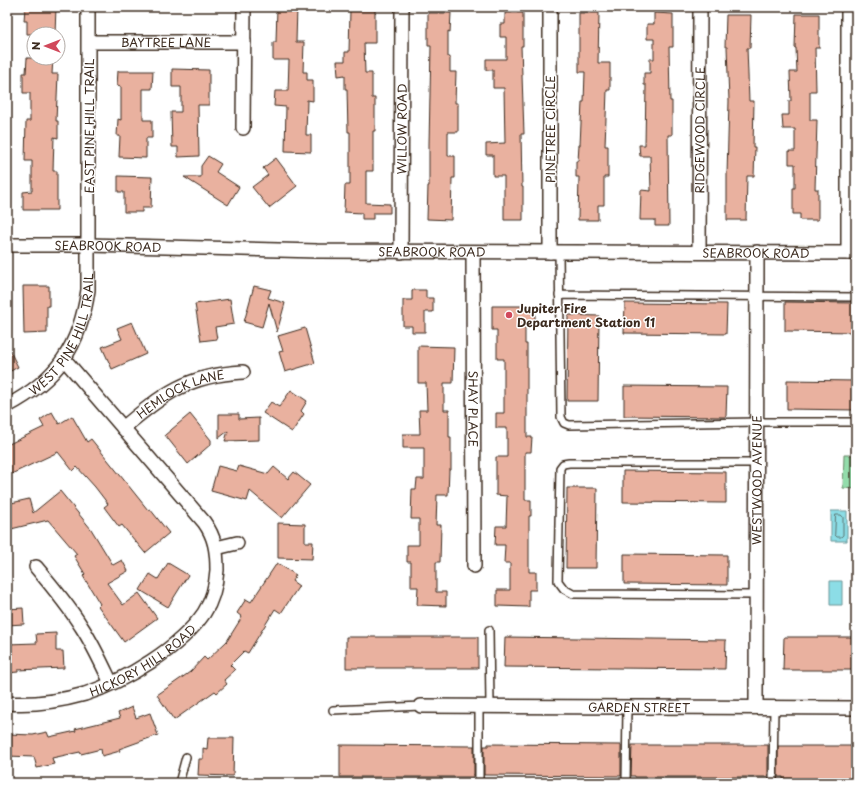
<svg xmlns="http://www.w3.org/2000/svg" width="863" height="790" viewBox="0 0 863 790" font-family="'Playpen Sans',sans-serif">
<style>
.green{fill:#93dcab;stroke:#678364}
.water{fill:#8cdde6;stroke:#6c9596}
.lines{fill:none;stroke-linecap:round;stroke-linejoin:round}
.shore{stroke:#5b726e;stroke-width:1}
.building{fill:#e9b19f;stroke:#3b2a1e}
.lane-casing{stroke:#3b2a1e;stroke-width:10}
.street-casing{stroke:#3b2a1e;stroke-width:16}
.lane{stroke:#fff;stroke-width:7}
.street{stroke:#fff;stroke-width:13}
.poi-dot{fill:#d1495b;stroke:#fff;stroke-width:1.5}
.labels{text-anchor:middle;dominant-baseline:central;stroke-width:3;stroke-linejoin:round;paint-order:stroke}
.street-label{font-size:12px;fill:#3b2a1e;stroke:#fff}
.poi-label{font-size:12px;font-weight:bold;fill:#3b2a1e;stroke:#fff;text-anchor:start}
</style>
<rect width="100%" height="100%" fill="#fff"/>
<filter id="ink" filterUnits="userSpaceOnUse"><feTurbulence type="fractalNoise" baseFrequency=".025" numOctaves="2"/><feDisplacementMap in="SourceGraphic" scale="8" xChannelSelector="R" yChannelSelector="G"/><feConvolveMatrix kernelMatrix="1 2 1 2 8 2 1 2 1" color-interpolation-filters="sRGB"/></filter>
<g filter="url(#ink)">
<path class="green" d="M844,455H856V489L843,488Z"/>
<path class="water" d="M831,511H847V541H831Z
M830,581H842V605H830Z"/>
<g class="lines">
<path class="shore" d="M836,515H841L843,517V535L841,537H837L835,535Z"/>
</g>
<path class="building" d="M25,7H56L55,34H27V21H24Z
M277,7H297L296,42H304L303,72H307V80H313V101L307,100L306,135H311V152L285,151L286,107L274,106L275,91H288L289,60H273V42H276Z
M350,10H375V43H364L365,73H372V98H375V131H373V171H366V203L390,204V213H373V219H362V213L344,212L345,185H350V132H348L347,89H345V75L338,76L337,61H345V52H349Z
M428,13H451L450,32L448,31V57H450V72H456L455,103H458V132H448V156H455V178H452L451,220L427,219L428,186H429V144L431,46H428Z
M505,13H523V46H521L524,134H521L522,187H523V220H504V176H493V155H486V144L505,143L504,88H493V70H486V59H506V37H500V24H505Z
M579,13H599L598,63H610V90H607L605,146H608V177H604V205H598V220H578L579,177H576V161H578L579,145H580L582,102H584L585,72H579Z
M654,13L673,14V47H669L670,101H672V135H668L669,226H655V220H640L641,190L651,191L650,156H640L639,145H645L646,85H644V73H650V59H654V39H647V24H654Z
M796,14H819V48H815L816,91H810V120H817L815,189H818V220H800V214H793V188H795V164H789V151H795V129H783L782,115H789V101H791L790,72H797L796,48H795Z
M726,15H751L750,48H747L749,101H754L753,147H755L754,176H747L746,220H727V175L729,101L727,47H725Z
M27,58H53L52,74H58L56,121H58V138L54,137L53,171H57V210H23V192L32,191V161H25L26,121H30V93H23V73H26Z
M172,69L209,70V105H198L199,156L178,157V147H172L171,112H181V87H172Z
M118,71H153L152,89H143V120H152V138H146V158L119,157L120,136H117L118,119L121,120V87L117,86Z
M208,156L221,164L216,172L239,187L228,205L184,177H201V166Z
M276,158L297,186L269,208L252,187L268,175L263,168Z
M118,176L152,177L151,208H142V212H124V192H118Z
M23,286H49V306H47V333L24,334Z
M254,286L271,290L268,298L285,303L277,332L269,303L262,327L244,322Z
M412,290H426V298H433V312H425V332H412V326H403V300H412Z
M230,299L234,324L215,327L217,339L201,341L195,304Z
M785,302L856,303V332L785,331Z
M625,303L727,304L726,334L624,333Z
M492,306H535V324H525V344H527V437H532L531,452H525V500H531V516H529V572H536V590H529V607L497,606V590H510V563H504L505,545H495L496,526H506L507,496L496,495V457H507V428H496V413H504V359H497V330H492Z
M568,315L599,316L598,401H567Z
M132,322L146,354L112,369L102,347L122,339L117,328Z
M305,328L315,363L285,372L279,352L283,351L278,336Z
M7,345L18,367L7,373Z
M418,346L454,347L453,383H444V410H449V437H451V470H449L448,495H437L436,525H441L440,562H436V592H446V606L417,605L418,587H411V562H407V545H419V519H411L412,489H416L417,479H424V448H403V434H420L419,410H427L426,383H418Z
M787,380L856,381V410L787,409Z
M624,386L727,387L726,417L624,416Z
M291,390L307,401L301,411L304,414L292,432L263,413L271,402L279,407Z
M52,412L59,424L72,416L87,442L91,439L148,510L150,509L169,533L145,553L122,525L119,527L104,507L108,504L95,487L77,467L73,471L58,452L7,476V445L44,427L40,420Z
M190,414L211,440V444L188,464L165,435Z
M219,414H239V419L259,418V440L225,441L228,431L219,438Z
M218,466L237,471L239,466L268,474L274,467L288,479L294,472L310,485L282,518L250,491L247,501L211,491Z
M623,471L726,472V503L623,502Z
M567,488H597L596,568H566Z
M60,491L91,529L113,565L122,560L128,571L107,583L123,605L139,593L157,618L124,642L98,606L100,604L83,576L85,574L74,556L77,554L48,520L7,530V504L29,499L33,513Z
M278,523L305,524V542H313L312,559L278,558Z
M624,554L727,555V585L624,584Z
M168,563L188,575L168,607L140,590L150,574L158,579Z
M277,563L296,575L292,581L299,586L281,613L275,609L248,653L244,651L230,665L235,670L224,680L227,684L217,693L215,691L174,720L157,695L190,672L204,657L207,660L227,641L242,617L237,613L246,599L251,602Z
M23,608L24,624L7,625V609Z
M56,633V651H63L64,668L18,670V672L7,673V644L37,643L36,634Z
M346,637H478V668H346Z
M505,637L726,640L725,669L504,667Z
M784,637H856V670H783Z
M132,707L136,718L150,713L158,735L119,749L120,751L102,756L101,749L81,754L80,752L52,758L54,764L37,768L34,757L7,756V734L33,735L47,732L49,737L76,731L75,729L120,718L118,713Z
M208,738H234L233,776L198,775L199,759H203V748L207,749Z
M488,744L621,745V776L484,775V746H488Z
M340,745L474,746V775H473V777H340Z
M632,745H768V777H635V776H631Z
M778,746H856V780L783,779V777H778Z"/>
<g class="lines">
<defs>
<path id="lane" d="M559,252L561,417L564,423L569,425L757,422H856
M559,295L856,297
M756,595L573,594L564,589L558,581L560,468L563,464L569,463H757
M489,630L490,706
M333,710L421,706
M179,783L186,757
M479,783V706
M626,783L627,707
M773,783L774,707"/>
<g id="street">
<path id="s1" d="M89,42H244"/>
<path d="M243,128L244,7"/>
<path id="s2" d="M7,245H89L317,251L856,253"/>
<path id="s3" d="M401,252L402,7"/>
<path id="s4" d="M473,252L474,566"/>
<path d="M550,252V7"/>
<path id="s5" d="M699,252L700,7"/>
<path d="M848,253V7"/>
<path id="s6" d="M7,406C57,380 80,346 88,290V7"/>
<path id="s7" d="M123,428C163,394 188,375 243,372"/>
<path d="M216,548L237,543"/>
<path d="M36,567C52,586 68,605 81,626C93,644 102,664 111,683"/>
<path id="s8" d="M7,703C33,705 60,701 85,694C125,681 180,648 204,613C212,601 216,585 217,570C217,551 215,537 204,522L64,359"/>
<path id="s9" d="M421,706L856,708"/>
<path id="s10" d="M756,707L757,252"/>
</g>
</defs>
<use href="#lane" class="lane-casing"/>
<use href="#street" class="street-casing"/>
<use href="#lane" class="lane"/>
<use href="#street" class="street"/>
</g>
</g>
<circle class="poi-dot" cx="509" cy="315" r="4"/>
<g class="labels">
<g class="street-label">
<text stroke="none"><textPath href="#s1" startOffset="77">BAYTREE LANE</textPath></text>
<text transform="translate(89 126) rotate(-90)">EAST PINE HILL TRAIL</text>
<text stroke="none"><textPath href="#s3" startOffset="123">WILLOW ROAD</textPath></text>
<text transform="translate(550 129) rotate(-90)">PINETREE CIRCLE</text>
<text stroke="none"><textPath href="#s5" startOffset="122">RIDGEWOOD CIRCLE</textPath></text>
<text stroke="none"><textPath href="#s2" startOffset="101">SEABROOK ROAD</textPath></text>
<text stroke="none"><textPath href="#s2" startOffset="425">SEABROOK ROAD</textPath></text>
<text stroke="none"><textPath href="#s2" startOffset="749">SEABROOK ROAD</textPath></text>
<text stroke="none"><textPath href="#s6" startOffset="96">WEST PINE HILL TRAIL</textPath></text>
<text stroke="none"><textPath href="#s7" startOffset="68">HEMLOCK LANE</textPath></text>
<text stroke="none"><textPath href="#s4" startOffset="157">SHAY PLACE</textPath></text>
<text stroke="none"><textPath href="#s10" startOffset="227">WESTWOOD AVENUE</textPath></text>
<text stroke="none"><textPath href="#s8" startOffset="146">HICKORY HILL ROAD</textPath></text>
<text stroke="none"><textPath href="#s9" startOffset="218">GARDEN STREET</textPath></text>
</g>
<g class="poi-label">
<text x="517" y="308">Jupiter Fire<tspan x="517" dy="14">Department Station 11</tspan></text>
</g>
</g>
<rect width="863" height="790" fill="none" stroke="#fff" stroke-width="24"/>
<rect x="12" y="12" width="839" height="766" fill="none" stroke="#3b2a1e" stroke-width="1.5" filter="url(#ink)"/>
<g transform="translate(46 46) rotate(270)"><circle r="19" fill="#ffffff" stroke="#b1aaa5"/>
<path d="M0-3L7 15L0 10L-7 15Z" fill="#d1495b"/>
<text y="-6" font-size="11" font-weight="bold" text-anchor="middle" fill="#3b2a1e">N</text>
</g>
</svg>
